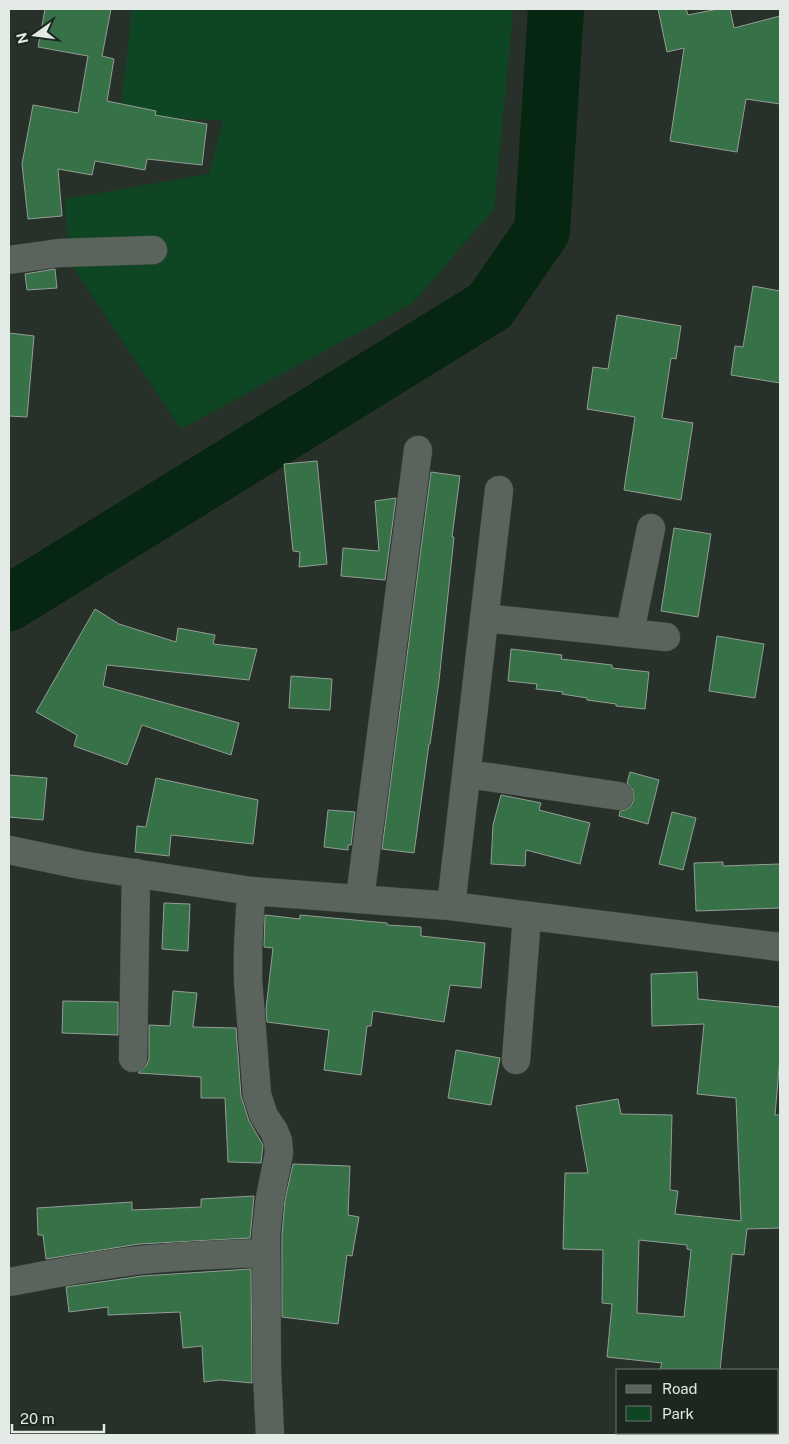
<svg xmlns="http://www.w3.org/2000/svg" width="789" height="1444" viewBox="0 0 789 1444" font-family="'Public Sans',sans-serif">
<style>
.green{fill:#0e4623}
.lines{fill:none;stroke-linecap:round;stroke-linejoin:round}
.river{stroke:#062611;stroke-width:56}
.building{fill:#377148;stroke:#939e95;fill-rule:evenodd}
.minor-casing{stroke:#474e49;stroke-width:29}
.minor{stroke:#5a645c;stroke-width:28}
</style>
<rect width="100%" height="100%" fill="#273029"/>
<path class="green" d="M132,9H512L513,13L494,209L413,303L181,429L69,261L65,199L209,174L223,120L120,117Z"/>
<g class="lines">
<path class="river" d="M9,603L490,306L542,231L556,9"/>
</g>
<path class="building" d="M45,9H111L102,56L114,59L107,101L156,111L155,115L207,124L202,165L147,159L145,170L95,161L92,175L58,169L62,216L28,219L22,164L33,105L78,113L88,56L38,47Z
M658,9H686L688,15L718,9H730L734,28L780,16V104L746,99L737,152L670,141L684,48L667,52Z
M55,269L57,288L27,290L25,274Z
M753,286L780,291V383L731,375L735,346L743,347Z
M617,315L681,326L676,359L671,358L662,418L693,423L681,500L624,490L635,417L587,409L593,367L608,369Z
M9,333L34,336L27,417L9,416Z
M317,461L327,564L299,567L300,552L293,551L284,464Z
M431,472L460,476L452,537H454L439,681L430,744H429L414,853L382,849Z
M396,498L385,580L341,576L343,548L379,551L375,501Z
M674,528L711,534L698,617L661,611Z
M95,609L119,624L176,642L178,628L215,635L213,644L257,649L249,680L107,665L103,686L239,723L231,755L142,725L127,765L74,746L77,735L36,712Z
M717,636L764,644L755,698L709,691Z
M511,649L562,655L561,659L612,665V668L649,672L645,709L616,706V704L587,700V698L562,694L563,692L536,689L537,684L508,681Z
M291,676L332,679L330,710L289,708Z
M630,772L659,780L648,824L619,816L620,811L625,810L631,806L634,799L633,790L627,783Z
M9,775L47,778L43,820L9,817Z
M156,778L258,800L253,844L171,835L169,856L135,852L137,826L146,827Z
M501,795L541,803L539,810L590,823L580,864L526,850L525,866L491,864L493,825Z
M328,810L355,812L351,845H348V850L324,847Z
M672,812L696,818L683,870L659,864Z
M723,862V866L780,864V908L696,911L694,863Z
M164,903L190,904L188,951L162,949Z
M265,915L300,919V915L387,923V925L421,927V936L485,943L481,988L450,985L444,1022L373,1011L371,1026H367L361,1075L324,1070L329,1030L267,1022L266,1009L273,948L264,947Z
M697,972L698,999L780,1007V1058L775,1115H780V1228L747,1229L744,1255L732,1254L720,1370H660L662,1363L607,1357L612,1304L602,1303L603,1250L563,1249L565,1173H588L576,1106L618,1099L621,1114L672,1115L670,1190L678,1191L675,1214L741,1221L736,1098L697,1094L704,1024L652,1026L651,974ZM639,1240L687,1245V1249L691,1250L684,1317L637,1313Z
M173,991L197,993L193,1027L236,1028L241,1096L249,1121L263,1145L261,1163L228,1162L225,1098H201V1077L138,1073L146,1066L149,1059V1025L170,1026Z
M63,1001L118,1002V1035L62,1033Z
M456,1050L500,1058L491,1105L448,1098Z
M293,1164L350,1166L348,1215L359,1217L352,1256L347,1255L338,1324L282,1317V1235L285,1200Z
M254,1196L250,1238L139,1244L46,1259L43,1235H38L37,1208L132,1202V1210L201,1207V1199Z
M251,1269L252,1383L220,1380L204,1382L202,1346L183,1348L180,1312L108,1315V1307L69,1312L66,1287L142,1276Z"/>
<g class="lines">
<defs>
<path id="minor" d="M9,260L59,253L153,250
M484,618L666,637
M630,632L651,528
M467,774L619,796
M9,850L81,865L251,891L451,906L780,947
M251,891L248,949V980L257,1095L264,1116L274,1131L278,1141L279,1153L270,1198L266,1234L267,1372L270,1435
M360,898L418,450
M451,906L499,490
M133,1058L136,873
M516,1060L527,916
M9,1282C52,1274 96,1265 140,1260C182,1256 224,1254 266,1253"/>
</defs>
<use href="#minor" class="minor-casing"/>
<use href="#minor" class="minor"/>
</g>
<rect width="789" height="1444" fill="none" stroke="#e3e9e4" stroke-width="20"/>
<rect x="616" y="1369" width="162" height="65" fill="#1d261f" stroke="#6c746e"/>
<rect x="626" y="1385" width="25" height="8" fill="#5a645c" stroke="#6c746e"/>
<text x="662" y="1394" font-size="15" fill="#e3e9e4">Road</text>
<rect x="626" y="1406" width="25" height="15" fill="#0e4623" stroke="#6c746e"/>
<text x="662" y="1419" font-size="15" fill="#e3e9e4">Park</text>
<g transform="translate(35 35) rotate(256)" stroke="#1d261f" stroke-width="4" paint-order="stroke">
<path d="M0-4L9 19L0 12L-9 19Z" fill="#e3e9e4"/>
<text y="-8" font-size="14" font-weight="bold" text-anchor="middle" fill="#e3e9e4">N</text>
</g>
<path d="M12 1424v8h92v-8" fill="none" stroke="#e3e9e4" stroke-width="2.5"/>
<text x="20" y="1424" font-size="15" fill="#e3e9e4" stroke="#1d261f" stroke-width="4" paint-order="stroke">20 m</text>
</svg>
